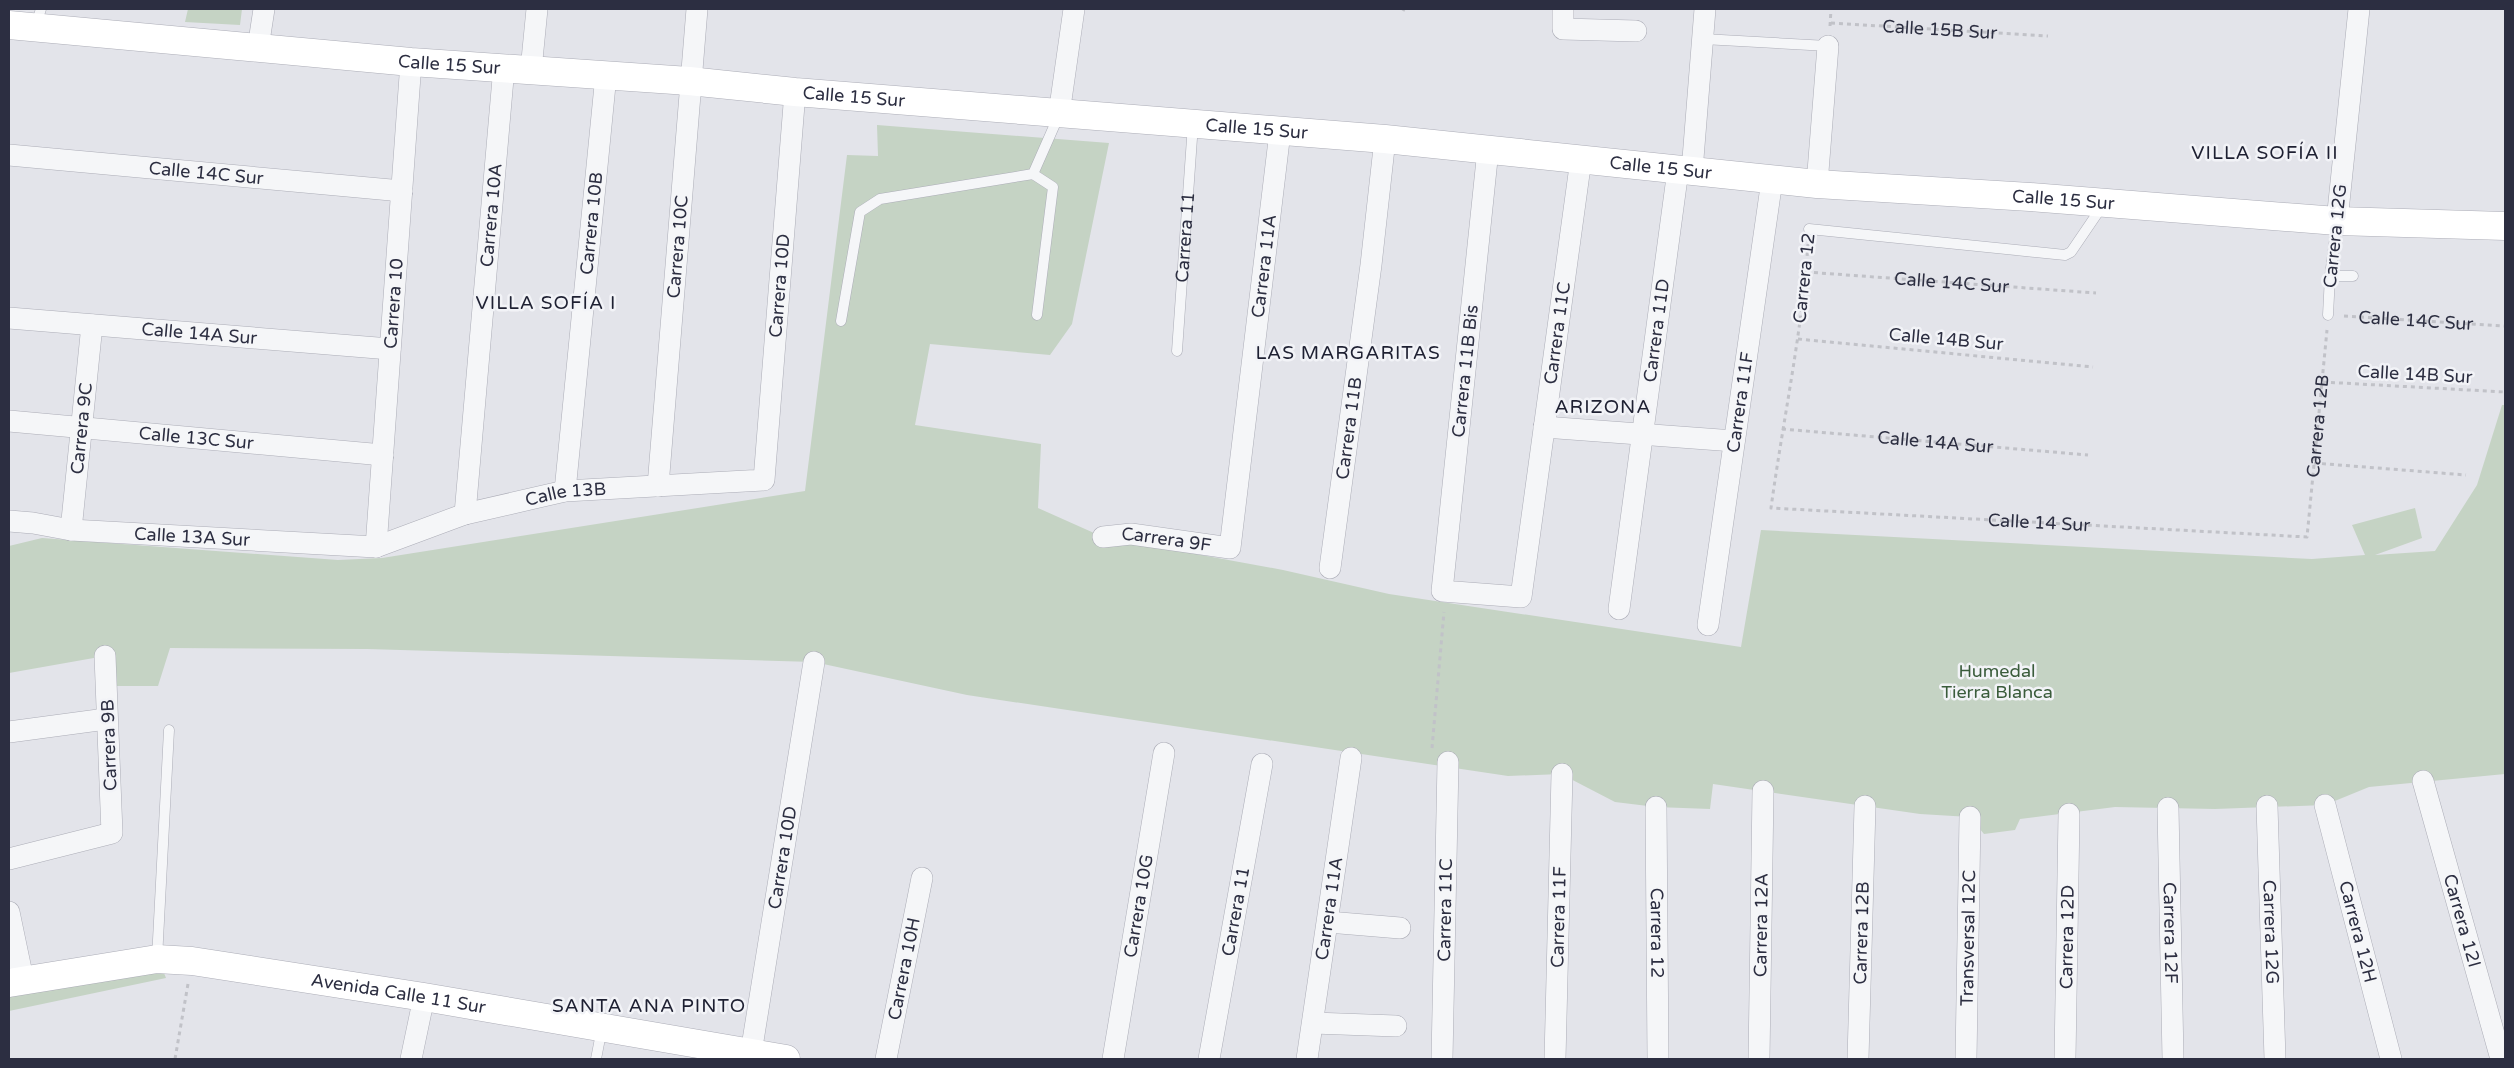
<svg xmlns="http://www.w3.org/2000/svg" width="2514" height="1068" viewBox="0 0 2514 1068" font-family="'Varela Round',sans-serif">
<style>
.green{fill:#c5d3c4}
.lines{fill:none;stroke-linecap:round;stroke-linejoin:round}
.lane-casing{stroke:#acadb7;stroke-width:11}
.street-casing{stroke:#acadb7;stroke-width:22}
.secondary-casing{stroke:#acadb7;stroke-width:29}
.path{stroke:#c1c2c8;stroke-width:3;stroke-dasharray:4 4;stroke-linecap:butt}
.lane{stroke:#f5f6f8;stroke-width:10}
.street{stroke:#f5f6f8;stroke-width:21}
.secondary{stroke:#fff;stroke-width:28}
.labels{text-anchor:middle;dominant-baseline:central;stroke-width:5;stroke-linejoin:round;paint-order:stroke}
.street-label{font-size:18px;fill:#2c2e41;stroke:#f2f3f7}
.park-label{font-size:18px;fill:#3a5c3b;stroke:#f2f3f7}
.neighbourhood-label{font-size:19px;letter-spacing:1px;fill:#1e2032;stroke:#f2f3f7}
</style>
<rect width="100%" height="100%" fill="#e3e4ea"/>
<path class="green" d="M188,9H242L240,25L185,22Z
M877,125L1109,143L1072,324L1050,355L930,344L915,425L1041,444L1038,508L1103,537L1283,570L1389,594L1741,647L1761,530L2312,559L2365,555L2352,525L2415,508L2422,538L2375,555L2435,551L2477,485L2502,405H2505V774L2369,787L2325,805L2215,809L2115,807L2020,819L2015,830L1984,834L1970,817L1920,814L1713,784L1710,809L1656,807L1615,802L1561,774L1508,776L967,695L814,662L367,649L170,648L158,686H107L105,656L9,673V546L42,538L338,560L382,558L805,491L847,155L878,156Z
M162,968L166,978L9,1011V996Z"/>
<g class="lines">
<defs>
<g id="lane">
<path d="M35,27L41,9"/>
<path d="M1703,39L1828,46"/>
<path d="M1033,174L1053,187L1037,315"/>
<path d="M1809,229L2065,255L2071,252L2103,205"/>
<path d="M2330,276H2353"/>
<path d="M2328,315L2330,276L2337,222"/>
<path d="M841,321L860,212L880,199L1033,174L1059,115"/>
<path id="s6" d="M1177,351L1193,124"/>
<path d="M157,959L169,730"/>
<path d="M596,1059L602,1028"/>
</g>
<g id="street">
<path d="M1563,9V29L1636,31"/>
<path d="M258,48L264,9"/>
<path d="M531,70L537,9"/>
<path d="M1059,114L1074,9"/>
<path id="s7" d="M1488,150L1442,591L1521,597L1581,159"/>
<path id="s8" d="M9,155L402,191"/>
<path d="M1692,171L1705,9"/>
<path d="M1817,184L1828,46"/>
<path d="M2337,221L2359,9"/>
<path id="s9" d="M9,318L390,349"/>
<path id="s10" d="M9,421L383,455"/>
<path d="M1544,427L1734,441"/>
<path id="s11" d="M658,486L697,9"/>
<path id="s12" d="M565,491L606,75"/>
<path id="s13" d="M465,514L504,67"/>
<path id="s14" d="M9,521L33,523L71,530L376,547L465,514L565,491L764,480L795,92"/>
<path id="s15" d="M71,530L92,325"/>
<path id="s16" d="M1103,537L1131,534L1230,548L1280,132"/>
<path id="s17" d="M376,547L411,62"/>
<path id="s18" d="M1330,568L1371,265L1385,139"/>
<path id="s19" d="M1619,609L1678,170"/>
<path id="s20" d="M1708,625L1772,180"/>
<path d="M9,732L106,719"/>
<path id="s21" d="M2423,781L2501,1059"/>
<path id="s22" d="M2325,805L2391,1059"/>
<path id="s23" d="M2267,806L2275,1059"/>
<path id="s24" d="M1656,807L1658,1059"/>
<path id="s25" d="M2168,808L2173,1059"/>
<path d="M9,859L112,833L105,656"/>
<path d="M9,912L23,979"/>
<path d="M1328,922L1400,928"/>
<path d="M1313,1023L1396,1026"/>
<path id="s26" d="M751,1053L814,662"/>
<path d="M411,1059L424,997"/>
<path id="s27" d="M886,1059L922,878"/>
<path id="s28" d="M1113,1059L1164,753"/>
<path id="s29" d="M1209,1059L1262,764"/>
<path id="s30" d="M1307,1059L1351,758"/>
<path id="s31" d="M1442,1059L1448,762"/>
<path id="s32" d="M1555,1059L1562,774"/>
<path id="s33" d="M1759,1059L1763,791"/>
<path id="s34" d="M1858,1059L1865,806"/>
<path id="s35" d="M1966,1059L1970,817"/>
<path id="s36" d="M2065,1059L2069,814"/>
</g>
<g id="secondary">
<path id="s37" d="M9,25L411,62L689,81L795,92L1385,139L1817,184L2030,197L2337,221L2505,226"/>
<path id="s38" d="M9,983L157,959L192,961L424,997L786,1059"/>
</g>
</defs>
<use href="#lane" class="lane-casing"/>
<use href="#street" class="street-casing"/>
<use href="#secondary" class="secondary-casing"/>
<g class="path">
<path d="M1403,11L1404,9"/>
<path id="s1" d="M1831,23L2048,36"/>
<path d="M1830,26L1831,9"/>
<path id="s2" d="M1808,244C1802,333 1783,420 1771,508L2307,537L2327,330"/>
<path id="s3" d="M1806,272L2096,293"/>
<path id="s4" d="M2344,316L2505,326"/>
<path d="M1798,339L2093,367"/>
<path d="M2323,382L2505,392"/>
<path id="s5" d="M1782,429L2088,455"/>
<path d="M2314,463L2466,475"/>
<path d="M1432,748L1444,612"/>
<path d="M175,1059L188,984"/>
</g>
<use href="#lane" class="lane"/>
<use href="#street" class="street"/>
<use href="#secondary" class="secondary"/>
</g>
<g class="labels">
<g class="street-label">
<text stroke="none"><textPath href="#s1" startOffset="109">Calle 15B Sur</textPath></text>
<text stroke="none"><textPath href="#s37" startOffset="442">Calle 15 Sur</textPath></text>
<text stroke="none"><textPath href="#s37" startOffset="848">Calle 15 Sur</textPath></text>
<text stroke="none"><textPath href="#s37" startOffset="1252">Calle 15 Sur</textPath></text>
<text stroke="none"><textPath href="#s37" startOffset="1658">Calle 15 Sur</textPath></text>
<text stroke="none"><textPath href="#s8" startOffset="198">Calle 14C Sur</textPath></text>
<text stroke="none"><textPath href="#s37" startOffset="2062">Calle 15 Sur</textPath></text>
<text stroke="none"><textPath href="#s13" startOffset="300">Carrera 10A</textPath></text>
<text stroke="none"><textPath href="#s12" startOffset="269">Carrera 10B</textPath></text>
<text transform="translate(2335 236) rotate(-84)">Carrera 12G</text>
<text stroke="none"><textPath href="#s6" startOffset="114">Carrera 11</textPath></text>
<text stroke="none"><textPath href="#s11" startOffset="240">Carrera 10C</textPath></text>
<text stroke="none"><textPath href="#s16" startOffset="412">Carrera 11A</textPath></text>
<text transform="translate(1804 278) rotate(-84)">Carrera 12</text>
<text stroke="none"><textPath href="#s3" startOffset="146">Calle 14C Sur</textPath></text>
<text stroke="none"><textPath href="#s14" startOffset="960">Carrera 10D</textPath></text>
<text stroke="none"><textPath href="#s17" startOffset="244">Carrera 10</textPath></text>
<text stroke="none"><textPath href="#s4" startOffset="72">Calle 14C Sur</textPath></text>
<text stroke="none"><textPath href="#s19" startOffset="281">Carrera 11D</textPath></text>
<text stroke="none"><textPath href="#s9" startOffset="191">Calle 14A Sur</textPath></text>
<text stroke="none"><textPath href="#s7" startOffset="789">Carrera 11C</textPath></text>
<text transform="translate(1946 339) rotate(5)">Calle 14B Sur</text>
<text transform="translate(1465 371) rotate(-84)">Carrera 11B Bis</text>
<text transform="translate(2415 374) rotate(3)">Calle 14B Sur</text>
<text stroke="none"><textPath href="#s20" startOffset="225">Carrera 11F</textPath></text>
<text stroke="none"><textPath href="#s2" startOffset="915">Carrera 12B</textPath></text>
<text stroke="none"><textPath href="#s15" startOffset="102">Carrera 9C</textPath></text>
<text stroke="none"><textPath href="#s18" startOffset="141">Carrera 11B</textPath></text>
<text stroke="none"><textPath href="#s10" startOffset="188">Calle 13C Sur</textPath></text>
<text stroke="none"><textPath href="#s5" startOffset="154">Calle 14A Sur</textPath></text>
<text stroke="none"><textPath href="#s14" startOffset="566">Calle 13B</textPath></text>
<text stroke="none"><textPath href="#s2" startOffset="535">Calle 14 Sur</textPath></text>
<text stroke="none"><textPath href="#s14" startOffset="184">Calle 13A Sur</textPath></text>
<text stroke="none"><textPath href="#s16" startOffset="64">Carrera 9F</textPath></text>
<text transform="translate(109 745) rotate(-92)">Carrera 9B</text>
<text stroke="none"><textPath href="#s26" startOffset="198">Carrera 10D</textPath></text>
<text stroke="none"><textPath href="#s28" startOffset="155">Carrera 10G</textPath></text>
<text stroke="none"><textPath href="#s30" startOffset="152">Carrera 11A</textPath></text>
<text stroke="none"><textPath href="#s31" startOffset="149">Carrera 11C</textPath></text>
<text stroke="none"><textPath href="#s29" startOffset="150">Carrera 11</textPath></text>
<text stroke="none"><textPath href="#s32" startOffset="142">Carrera 11F</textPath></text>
<text stroke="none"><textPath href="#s21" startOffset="145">Carrera 12I</textPath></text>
<text stroke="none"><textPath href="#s33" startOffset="134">Carrera 12A</textPath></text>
<text stroke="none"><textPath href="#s23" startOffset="126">Carrera 12G</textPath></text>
<text stroke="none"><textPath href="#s22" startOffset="131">Carrera 12H</textPath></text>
<text stroke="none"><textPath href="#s24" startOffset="126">Carrera 12</textPath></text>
<text stroke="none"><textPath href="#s34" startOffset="126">Carrera 12B</textPath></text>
<text stroke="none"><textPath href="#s25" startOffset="125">Carrera 12F</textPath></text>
<text stroke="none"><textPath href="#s36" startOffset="122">Carrera 12D</textPath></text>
<text stroke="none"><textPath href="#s35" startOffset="121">Transversal 12C</textPath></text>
<text stroke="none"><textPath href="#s27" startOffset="92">Carrera 10H</textPath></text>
<text stroke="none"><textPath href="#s38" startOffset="394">Avenida Calle 11 Sur</textPath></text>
</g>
<g class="park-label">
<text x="1997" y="671">Humedal<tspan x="1997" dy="21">Tierra Blanca</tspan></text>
</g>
<g class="neighbourhood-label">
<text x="2265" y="153">VILLA SOFÍA II</text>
<text x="546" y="303">VILLA SOFÍA I</text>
<text x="1348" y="353">LAS MARGARITAS</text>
<text x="1603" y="407">ARIZONA</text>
<text x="649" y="1006">SANTA ANA PINTO</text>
</g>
</g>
<rect width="2514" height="1068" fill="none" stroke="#2c2e41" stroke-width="20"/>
</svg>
